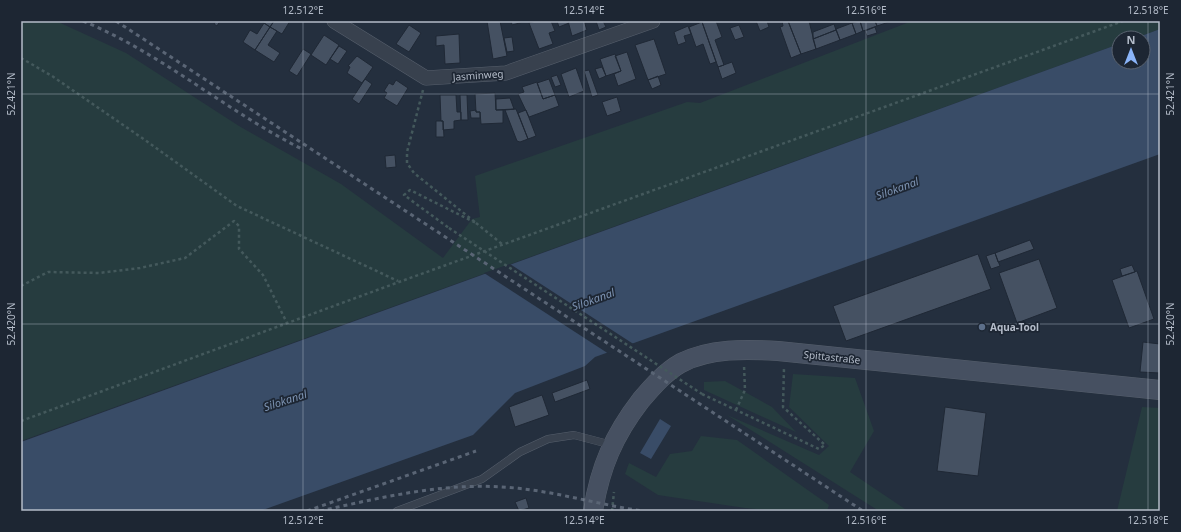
<svg xmlns="http://www.w3.org/2000/svg" width="1181" height="532" viewBox="0 0 1181 532" font-family="'Noto Sans',sans-serif">
<style>
.green{fill:#263c3f}
.water{fill:#394c67}
.pier{fill:#242f3e}
.building{fill:#455162;stroke:#1f2835}
.lines{fill:none;stroke-linecap:round;stroke-linejoin:round}
.lane-casing{stroke:#565f6c;stroke-width:8}
.street-casing{stroke:#565f6c;stroke-width:15}
.secondary-casing{stroke:#565f6c;stroke-width:20}
.path{stroke:#44595c;stroke-width:2.5;stroke-dasharray:3 3;stroke-linecap:butt}
.lane{stroke:#38414e;stroke-width:7}
.street{stroke:#38414e;stroke-width:14}
.secondary{stroke:#465061;stroke-width:19}
.rail{stroke:#5a6575;stroke-width:3;stroke-dasharray:4 4;stroke-linecap:butt}
.path-bridge{stroke:#44595c;stroke-width:2.5;stroke-dasharray:3 3;stroke-linecap:butt}
.ticks{fill:none;stroke:#b4bcc9;stroke-width:1;stroke-opacity:0.45}
.service-dot{fill:#5c6f8a;stroke:#1d2633;stroke-width:1.5}
.labels{text-anchor:middle;dominant-baseline:central;stroke-width:3.5;stroke-linejoin:round;paint-order:stroke}
.street-label{font-size:10px;fill:#b4bcc9;stroke:#1d2633}
.poi-label{font-size:10px;font-weight:bold;fill:#b4bcc9;stroke:#1d2633;text-anchor:start}
.water-label{font-size:11px;font-style:italic;fill:#7c92b1;stroke:#1d2633}
.neatline{fill:none;stroke:#b4bcc9;stroke-width:1.5}
.ticks-label{font-size:10px;text-anchor:middle;fill:#b4bcc9}
</style>
<rect width="100%" height="100%" fill="#242f3e"/>
<path class="green" d="M21,21H56L126,53L239,126L341,184L443,258L472,219L480,217L475,176L687,102L700,103L912,21H1160V29L1136,38H1119V44L21,441Z
M793,374L855,378L874,431L850,472L908,511H879L727,415L819,455L829,446L789,407Z
M725,381L772,407L796,432L704,390V382Z
M1142,407L1160,408V511H1117Z
M701,436L737,440L829,505L827,511H776L745,508L658,495L625,474L629,463L656,477L670,454L692,451Z"/>
<path class="water" d="M1160,29V154L595,357L585,366L515,393L473,435L260,511H21V442L1119,44V62H1143V38H1136Z
M660,419L671,426L651,459L640,453Z"/>
<path class="pier" d="M510,264L635,345L609,354L484,273Z"/>
<path class="building" d="M216,21H220L217,26L214,24Z
M261,21H274L270,27Z
M274,21H290L282,34L270,27Z
M487,21H500L507,56L493,59Z
M511,21H527L512,25Z
M536,21H551L555,31L549,33L553,44L539,49L529,23Z
M557,21H568L569,23L559,27Z
M568,21H584L587,30L572,36Z
M596,21H603L606,27L599,30Z
M704,21H716L722,37L715,40L724,65L718,67L702,22Z
M756,21H767L769,27L760,31Z
M782,21H788L801,54L791,58L780,27L783,26Z
M788,21H809L816,49L801,54Z
M860,21L863,31L856,34L852,23Z
M860,21H875L877,26L863,31Z
M875,21H889V22L877,26Z
M702,22L716,62L710,64L703,44L696,47L689,27Z
M264,23L270,27L255,50L243,42L250,30L257,34Z
M852,23L856,34L840,40L836,29Z
M834,24L836,30L813,39V32Z
M409,25L421,33L409,52L396,44Z
M739,25L744,37L735,40L730,28Z
M688,26L691,34L684,36L686,42L678,45L674,32Z
M270,27L277,31L268,45L280,53L274,62L255,50Z
M875,27L877,33L867,36L865,31Z
M836,30L840,40L816,49L813,39Z
M459,34L460,63L445,64L444,45L436,46V36Z
M324,35L339,45L326,65L311,55Z
M512,37L514,51L507,52L504,38Z
M654,39L666,74L648,80L635,45Z
M339,46L347,51L338,64L330,59Z
M303,49L311,54L297,76L289,71Z
M627,52L636,79L618,86L614,74L621,71L615,56Z
M615,54L621,71L606,76L600,59Z
M357,56L373,67L362,83L347,73L350,67L348,66Z
M732,62L736,73L722,79L718,67Z
M602,67L606,76L599,79L595,69Z
M576,68L584,91L569,97L561,74Z
M589,70L598,95L592,97L584,71Z
M557,75L561,85L555,87L551,77Z
M658,76L661,85L652,89L648,80Z
M365,79L372,84L359,104L352,99Z
M549,79L555,95L543,99L537,83Z
M396,80L408,88L397,106L384,98L387,93L384,91L389,83L393,85Z
M537,82L543,99L555,95L559,106L529,117L518,94L524,92L522,87Z
M495,93L496,110H503V123L481,124L480,112H476L475,94Z
M440,95H456L457,112H461V120L454,121V129L443,130V121H441Z
M460,95H467L468,120H461Z
M617,97L621,111L607,116L602,102Z
M510,98L514,109L496,110V99Z
M516,109L528,139L520,142L517,141L505,110Z
M476,110V112H480V118H471L470,111Z
M526,110L536,136L528,139L518,113Z
M436,121H443L444,137H436Z
M395,155L396,167L386,168L385,156Z
M1030,240L1034,249L998,262L995,253Z
M995,253L1000,266L991,269L986,256Z
M978,254L991,289L846,341L833,306Z
M1039,259L1057,308L1017,323L999,273Z
M1132,265L1135,272L1122,276L1120,269Z
M1137,271L1154,319L1129,328L1112,280Z
M1143,342L1160,344V373L1140,372Z
M587,380L590,389L555,402L552,393Z
M542,395L549,415L515,427L509,407Z
M945,407L986,413L978,476L937,471Z
M526,498L529,508L519,511L515,502Z"/>
<g class="lines">
<defs>
<path id="lane" d="M397,511L482,479L520,452L548,439L574,435L612,445"/>
<path id="street" d="M334,21L426,78L506,73L653,21"/>
<path id="secondary" d="M593,511C600,467 614,435 641,400C653,386 665,372 681,363C710,348 746,349 778,351L1160,390"/>
</defs>
<use href="#lane" class="lane-casing"/>
<use href="#street" class="street-casing"/>
<use href="#secondary" class="secondary-casing"/>
<path class="path" d="M21,58L52,76L145,140L237,206L398,281
M423,90L407,152V163L414,173L476,223L410,190L404,195L449,228
M476,223L502,244
M21,286L48,272L99,273L140,268L185,258L234,221L239,226V249L263,275L287,323
M702,394L819,449L825,445L783,407L784,368H783
M736,410L745,390L744,365
M21,421L399,282L1123,21
M612,511L614,492"/>
<use href="#lane" class="lane"/>
<use href="#street" class="street"/>
<use href="#secondary" class="secondary"/>
<path class="rail" d="M83,21C161,53 226,111 302,149
M116,21L863,511
M307,511L476,451
M320,511C384,497 448,481 515,488C558,492 600,505 643,511"/>
<path class="path-bridge" d="M449,228L702,394"/>
</g>
<path class="ticks" d="M21,21V511M303,21V511M584,21V511M866,21V511M1148,21V511M21,94H1160M21,324H1160"/>
<circle class="service-dot" cx="982" cy="327" r="4"/>
<g class="labels">
<g class="street-label">
<text transform="translate(478 75) rotate(-4)">Jasminweg</text>
<text transform="translate(832 357) rotate(6)">Spittastraße</text>
</g>
<g class="poi-label">
<text x="990" y="327">Aqua-Tool</text>
</g>
<g class="water-label">
<text transform="translate(897 188) rotate(-20)">Silokanal</text>
<text transform="translate(593 299) rotate(-20)">Silokanal</text>
<text transform="translate(285 400) rotate(-18)">Silokanal</text>
</g>
</g>
<rect width="1181" height="532" fill="none" stroke="#1d2633" stroke-width="44"/>
<g transform="translate(1131 50)"><circle r="19" fill="#1d2633" stroke="#59626f"/>
<path d="M0-3L7 15L0 10L-7 15Z" fill="#8ab4f8"/>
<text y="-6" font-size="11" font-weight="bold" text-anchor="middle" fill="#b4bcc9">N</text>
</g>
<rect x="22" y="22" width="1137" height="488" class="neatline"/>
<g class="ticks-label">
<text x="303" y="14">12.512°E</text>
<text x="584" y="14">12.514°E</text>
<text x="866" y="14">12.516°E</text>
<text x="1148" y="14">12.518°E</text>
<text transform="translate(11 94) rotate(-90)" y="4">52.421°N</text>
<text transform="translate(1170 94) rotate(-90)" y="4">52.421°N</text>
<text transform="translate(11 324) rotate(-90)" y="4">52.420°N</text>
<text transform="translate(1170 324) rotate(-90)" y="4">52.420°N</text>
<text x="303" y="524">12.512°E</text>
<text x="584" y="524">12.514°E</text>
<text x="866" y="524">12.516°E</text>
<text x="1148" y="524">12.518°E</text>
</g>
</svg>
